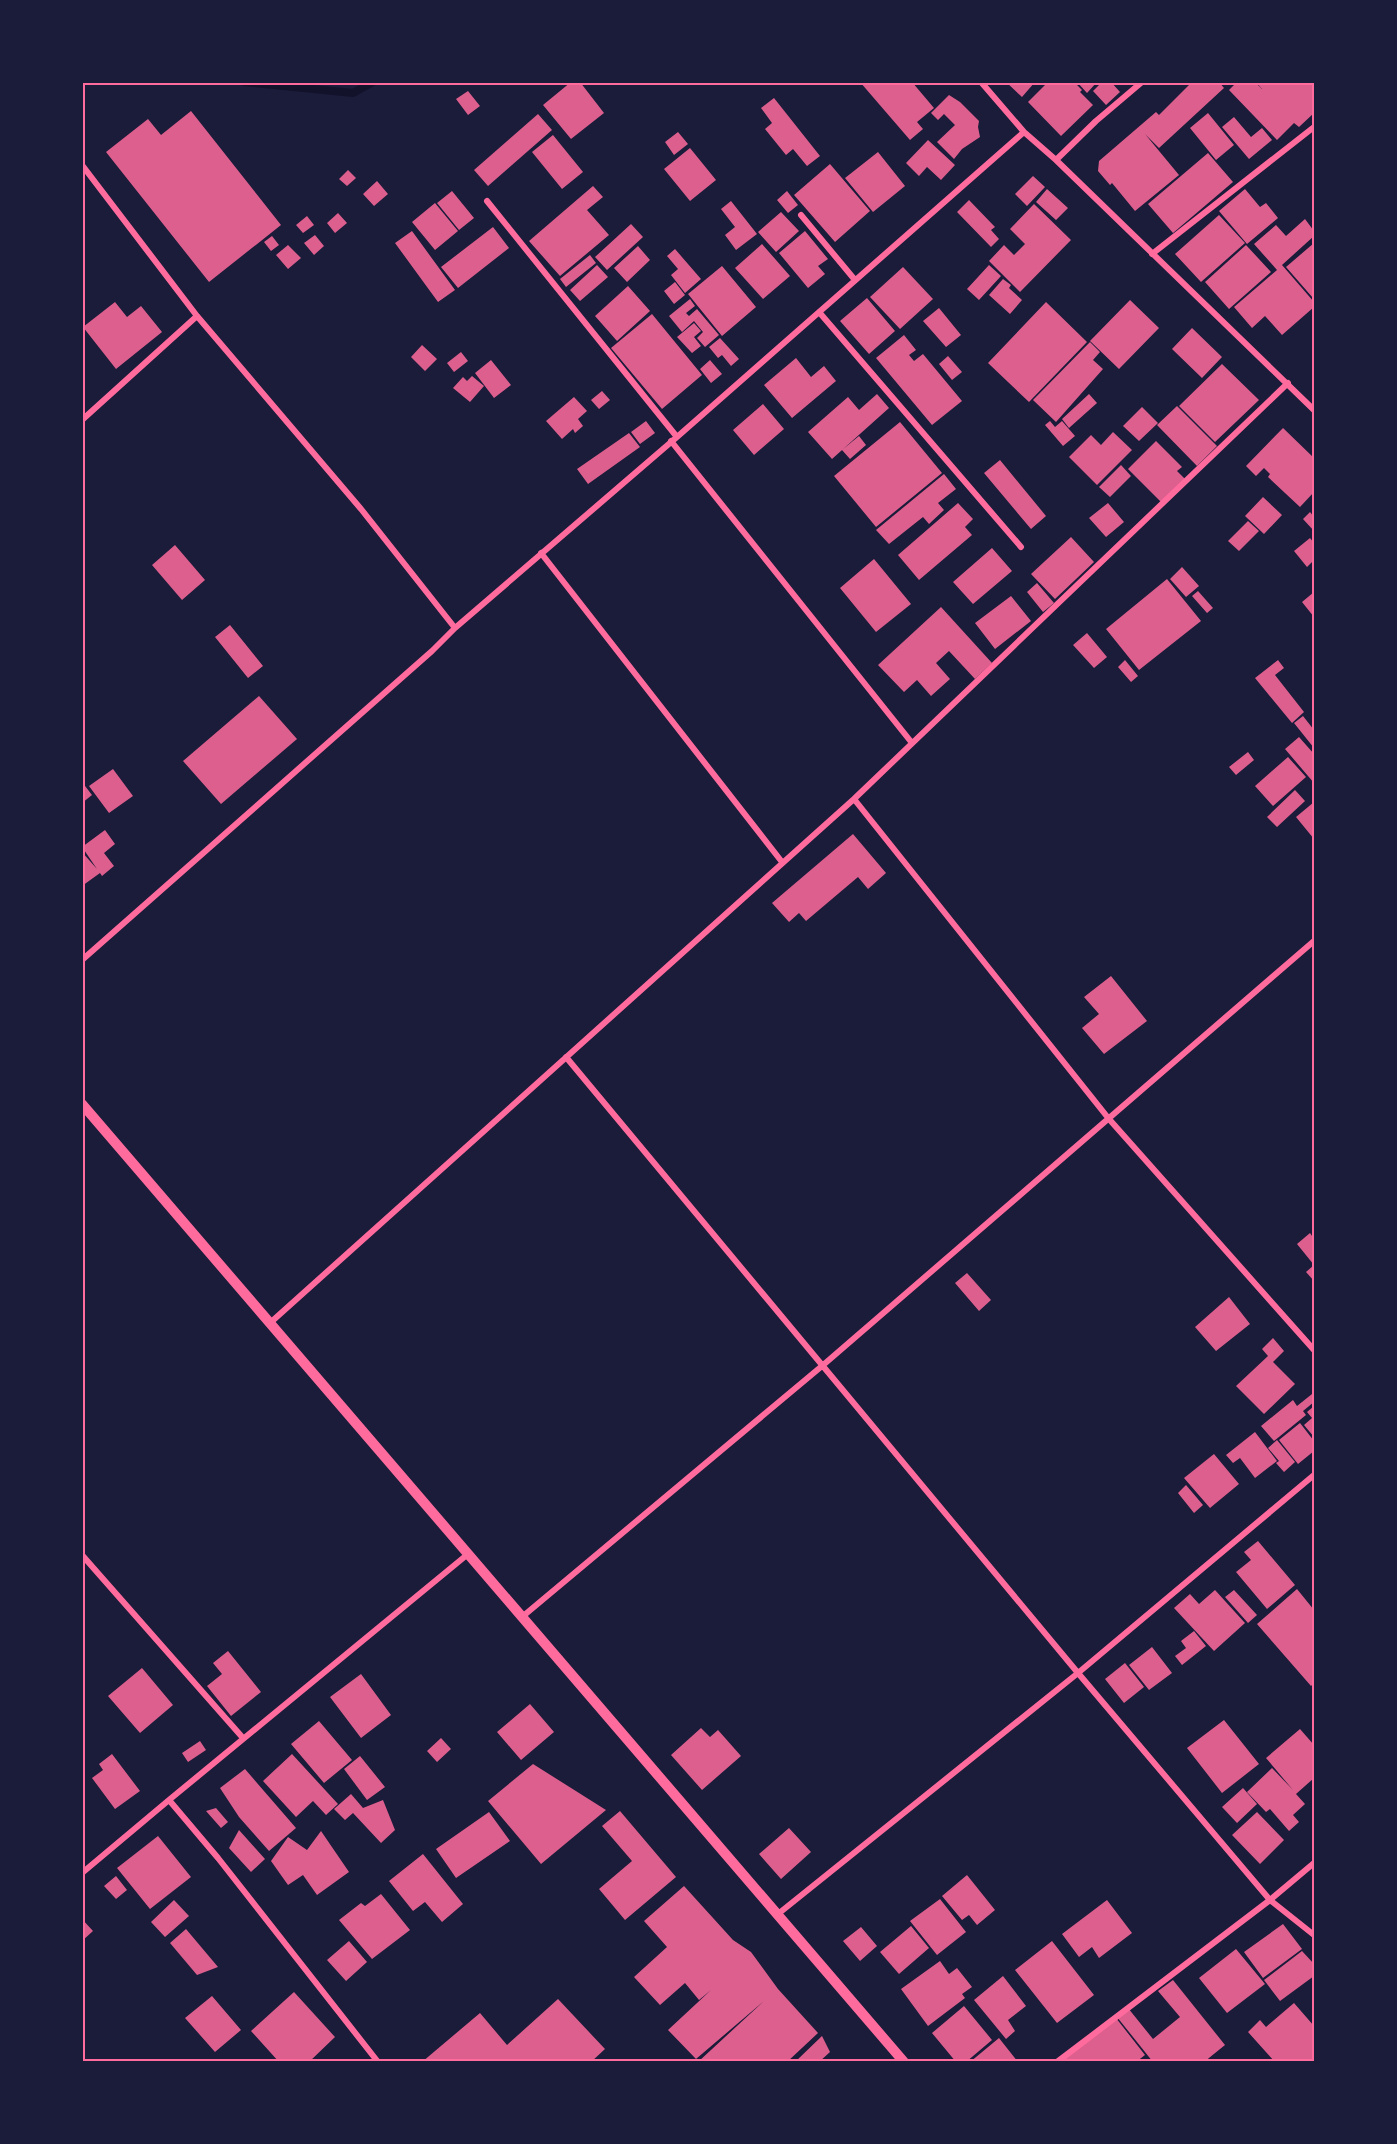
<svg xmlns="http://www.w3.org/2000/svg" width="1397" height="2144" viewBox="0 0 1397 2144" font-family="'Work Sans',sans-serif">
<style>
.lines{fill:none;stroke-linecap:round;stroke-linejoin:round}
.stream{stroke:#12122b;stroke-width:8}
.building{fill:#dd5f8e}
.minor{stroke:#ff6b9d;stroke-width:6}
.tertiary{stroke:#ff6b9d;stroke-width:10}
.neatline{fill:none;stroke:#ff6b9d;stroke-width:2}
</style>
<rect width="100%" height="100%" fill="#1b1b3a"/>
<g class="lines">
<path class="stream" d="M244,82L353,93L373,82"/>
</g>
<path class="building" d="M571,82H580L604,113L571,139L543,105Z
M860,82H912L934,108L917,122L923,129L910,140Z
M1006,82H1035L1022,97Z
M1048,82H1074L1082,90L1080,92L1093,105L1061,136L1028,102Z
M1077,82H1097L1087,93Z
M1102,82H1111L1120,92L1106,105L1093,91Z
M1192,82H1219L1224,88L1159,148L1145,134L1179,175L1135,211L1112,183L1110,185L1098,171L1099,161L1156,112L1159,115Z
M1237,82H1255L1262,89L1256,82H1313L1314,84V113L1299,127L1294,123L1277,140L1229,90Z
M468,91L480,106L468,115L456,99Z
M949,95L960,102L979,121L978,127L980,137L962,149L954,159L937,142L955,125L944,114L938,120L931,113Z
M774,98L820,156L807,166L793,149L786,155L765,129L772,123L761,108Z
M191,111L281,225L209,282L106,152L148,119L161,135Z
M1208,113L1234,145L1216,160L1190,128Z
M538,114L552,130L488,186L474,170Z
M1234,117L1251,137L1262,128L1272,140L1249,159L1222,127Z
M678,132L688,144L674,155L665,142Z
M553,135L583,172L562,189L532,152Z
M928,140L955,165L941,180L927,167L919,176L906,163Z
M690,148L716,180L690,201L664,169Z
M878,152L905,186L873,212L845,178Z
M1208,153L1233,182L1173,233L1148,204Z
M830,164L870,211L835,242L794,195Z
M348,170L356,178L347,186L339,179Z
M1033,176L1045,187L1027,206L1015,194Z
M377,181L388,194L374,206L363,194Z
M593,186L603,197L587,210L609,235L560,276L529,241Z
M1047,189L1068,208L1056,220L1036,202Z
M1245,189L1260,207L1266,203L1278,218L1247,244L1219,211Z
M452,191L474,218L459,230L437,203Z
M787,191L798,205L788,213L777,200Z
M969,200L995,227L991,230L999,239L991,247L957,212Z
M731,201L757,234L736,250L725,235L735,227L721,209Z
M435,203L458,231L435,250L412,222Z
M1034,204L1071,240L1020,292L989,261L1004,245L1014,255L1025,244L1010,229Z
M781,212L799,231L776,252L758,232Z
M338,213L347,223L335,233L327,223Z
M1219,215L1245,243L1201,282L1175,254Z
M307,216L314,225L303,233L296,225Z
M1305,219L1314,231V236L1282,265L1314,302V307L1282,335L1265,316L1252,328L1234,307L1277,270L1254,244L1276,225L1286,236Z
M631,224L643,237L607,270L595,257Z
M493,227L509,248L458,288L441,267Z
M412,231L455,290L438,302L395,243Z
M805,231L828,259L818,266L825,274L808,288L779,253Z
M315,235L324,246L314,255L304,243Z
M272,236L279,245L271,251L264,242Z
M1314,243V296L1313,298L1286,267Z
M762,244L790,276L763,299L735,268Z
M288,245L301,258L288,269L276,255Z
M1246,245L1271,272L1229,309L1205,282Z
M638,246L650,260L627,282L614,268Z
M675,249L701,279L685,293L671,275L678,269L667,256Z
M590,255L596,263L566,287L560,279Z
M597,265L608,277L580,301L570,290Z
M989,265L1001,276L979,300L967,289Z
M722,266L756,307L722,336L688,294Z
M903,267L933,299L900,329L870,297Z
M1003,279L1011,285L1009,288L1022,300L1010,314L989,295Z
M675,282L685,295L674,304L664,291Z
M628,286L650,311L617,341L595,316Z
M867,298L895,331L869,354L840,321Z
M690,299L695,306L686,313L689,316L697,309L719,335L705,347L697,338L703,332L694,321L682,332L669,316Z
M1130,300L1159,328L1119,369L1090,341Z
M115,302L127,317L141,306L162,332L116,369L83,327Z
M1046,302L1087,342L1029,402L988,363Z
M939,308L961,335L946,347L923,321Z
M652,314L702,375L662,409L611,348Z
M694,323L701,331L694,337L701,346L692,353L677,337Z
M1192,328L1222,357L1202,378L1172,349Z
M904,335L916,350L909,355L914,361L923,354L962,401L932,425L876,358Z
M720,338L739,359L731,366L722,355L718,358L709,347Z
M1090,342L1100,352L1093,360L1103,369L1056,422L1033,400Z
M422,345L437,359L425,371L411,357Z
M461,352L468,361L454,372L447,363Z
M948,356L962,372L952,380L939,364Z
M796,358L811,377L824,366L836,381L792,418L764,385Z
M491,360L511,385L494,398L475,373Z
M710,360L722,374L711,383L700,369Z
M1222,364L1259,400L1215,442L1179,406Z
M472,376L484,386L470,402L453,388L463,377L467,381Z
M602,391L610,400L599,409L591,400Z
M877,394L889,408L832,459L808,432L848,397L859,410Z
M1089,394L1097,403L1069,428L1062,419Z
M574,397L587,411L578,419L583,426L575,433L573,429L562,439L546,421Z
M763,404L784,429L754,455L733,430Z
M1177,406L1217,446L1197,466L1157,425Z
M1142,407L1158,423L1139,441L1123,426Z
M646,421L655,433L640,444L631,432Z
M1050,421L1055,427L1062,421L1075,436L1063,446L1045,425Z
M900,422L942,473L876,527L834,476Z
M1283,428L1314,458V492L1300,507L1268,477L1270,474L1264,468L1256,476L1246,466Z
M1113,432L1132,450L1097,485L1069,457L1091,435L1101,445Z
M629,433L640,447L588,484L577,469Z
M859,436L866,445L850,459L842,450Z
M1156,441L1182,467L1177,471L1185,479L1161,502L1128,469Z
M1000,460L1046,516L1031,529L984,473Z
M1121,465L1131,476L1110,497L1099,487Z
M944,474L956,489L938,503L944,510L929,524L923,517L889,544L876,530Z
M1263,497L1282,515L1264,534L1245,516Z
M958,503L973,519L965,527L972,535L919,580L898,555Z
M1108,503L1124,522L1106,537L1089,518Z
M1310,512L1314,517V531L1303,519Z
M1248,521L1259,531L1239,551L1228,541Z
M1071,537L1094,562L1055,599L1031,574Z
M1310,538L1314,543V560L1307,567L1294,551Z
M175,545L205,580L182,600L152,565Z
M992,548L1012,571L973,604L953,582Z
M874,559L911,604L876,632L840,588Z
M1182,567L1199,586L1186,597L1170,579Z
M1167,579L1201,621L1139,670L1106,629Z
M1037,583L1054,603L1043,612L1027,592Z
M1198,591L1213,608L1207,613L1192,596Z
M1314,592V617L1302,602Z
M1011,596L1031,621L995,649L975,623Z
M941,607L992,663L975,679L949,651L936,663L950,679L931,696L917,680L904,692L878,665Z
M230,625L263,666L248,678L215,637Z
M1087,633L1107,657L1094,668L1073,645Z
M1125,660L1138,676L1131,682L1118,667Z
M1278,660L1284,668L1275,675L1304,712L1292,723L1255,678Z
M259,696L297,739L221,804L183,761Z
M1303,716L1314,730V748L1294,723Z
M1299,737L1314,754V783L1285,749Z
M1248,752L1254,760L1236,775L1229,767Z
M1288,757L1306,777L1273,806L1255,786Z
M113,769L133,796L109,813L89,786Z
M82,782L92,795L82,803Z
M1295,790L1305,801L1277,827L1267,817Z
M1314,802V839L1296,817Z
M105,830L115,844L104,853L114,866L102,876L100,873L82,886V852L97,869L82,847Z
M853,834L886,873L868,889L858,877L806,921L799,913L789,922L772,903Z
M1111,976L1147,1021L1104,1054L1082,1028L1099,1014L1084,997Z
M1310,1233L1314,1239V1281L1306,1272L1314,1265L1297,1244Z
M967,1273L991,1300L979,1311L955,1283Z
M1229,1297L1250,1324L1216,1351L1195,1327Z
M1273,1338L1284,1351L1273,1362L1295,1384L1264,1414L1236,1386L1268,1356L1262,1349Z
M1312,1394L1314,1402L1303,1411L1306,1415L1274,1441L1261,1426L1293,1400L1297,1406Z
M1314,1406V1437L1304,1425L1312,1418L1307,1412Z
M1300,1423L1314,1441V1451L1298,1464L1279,1440Z
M1255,1432L1277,1461L1255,1478L1240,1458L1233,1463L1226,1455Z
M1277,1440L1295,1462L1284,1472L1276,1463L1279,1461L1268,1448Z
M1214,1454L1239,1484L1210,1508L1184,1478Z
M1186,1485L1203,1505L1194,1513L1178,1493Z
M1258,1541L1295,1585L1267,1609L1236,1572L1251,1560L1244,1552Z
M1297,1589L1314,1610V1683L1311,1686L1257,1624Z
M1215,1590L1245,1623L1214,1651L1174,1608L1190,1594L1199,1604Z
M1234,1590L1257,1615L1248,1623L1225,1597Z
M1194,1631L1206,1646L1182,1665L1175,1656L1186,1648L1181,1641Z
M1152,1647L1172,1673L1149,1690L1129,1665Z
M228,1651L261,1692L231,1716L207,1686L222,1674L213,1663Z
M1125,1663L1144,1687L1124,1703L1105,1679Z
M142,1668L173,1705L140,1733L108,1696Z
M361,1674L391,1715L361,1738L330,1697Z
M530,1704L554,1732L521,1760L497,1732Z
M1224,1720L1259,1764L1222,1793L1187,1748Z
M319,1721L352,1760L324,1783L291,1744Z
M701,1728L710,1737L718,1730L741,1756L702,1790L671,1755Z
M1300,1729L1314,1745V1778L1296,1794L1305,1804L1293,1815L1299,1822L1289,1831L1270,1809L1266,1812L1247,1792L1272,1768L1293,1790L1266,1758Z
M441,1738L451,1749L437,1762L427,1751Z
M200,1741L206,1750L188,1762L182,1753Z
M112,1754L140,1791L115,1809L92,1778L103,1770L99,1764Z
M292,1754L338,1804L326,1815L313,1801L296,1817L263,1781Z
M360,1756L385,1787L367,1800L344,1769Z
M533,1764L606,1810L541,1864L488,1801Z
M245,1769L296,1828L269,1851L239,1817L220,1788Z
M1243,1788L1257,1804L1237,1823L1222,1807Z
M351,1794L363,1808L383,1800L395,1830L381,1843L353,1813L345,1820L334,1809Z
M216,1808L228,1822L221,1828L206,1811Z
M620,1811L676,1877L625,1920L599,1889L632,1861L602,1826Z
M489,1812L510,1841L456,1878L436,1849Z
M1257,1812L1284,1840L1260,1864L1232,1835Z
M789,1828L811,1852L781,1879L759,1854Z
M239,1830L265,1859L251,1872L229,1848Z
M321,1831L349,1872L317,1895L303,1875L288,1885L271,1861L288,1837L307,1850Z
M158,1836L191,1877L150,1909L117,1868Z
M423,1854L463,1904L442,1922L425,1902L413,1911L389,1881Z
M967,1875L995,1910L977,1925L969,1915L962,1920L942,1896Z
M116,1876L127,1890L116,1899L104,1886Z
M684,1886L733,1940L751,1952L778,1989L818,2033L787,2062H698L764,2001L696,2059L668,2030L711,1990L699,2000L685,1983L660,2005L634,1977L667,1947L644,1921Z
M381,1894L410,1930L372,1959L339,1920L361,1903L365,1906Z
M940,1899L966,1932L937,1955L910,1921Z
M174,1900L189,1916L165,1937L151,1922Z
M1107,1900L1132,1933L1099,1958L1092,1947L1079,1957L1062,1934Z
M82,1919L93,1931L82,1941Z
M1283,1924L1302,1949L1263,1978L1244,1952Z
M911,1926L929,1948L899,1974L880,1952Z
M861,1927L877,1946L860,1961L843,1941Z
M186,1929L218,1967L197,1975L170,1943Z
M349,1941L367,1962L346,1981L327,1960Z
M1052,1941L1094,1995L1057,2023L1015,1970Z
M1236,1949L1265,1984L1227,2013L1199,1978Z
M1302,1951L1314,1964V1976L1280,2001L1264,1980Z
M940,1961L949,1974L957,1968L972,1987L962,1994L965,1998L928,2026L901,1989Z
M1003,1976L1026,2006L1008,2020L1015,2031L1006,2039L974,2000Z
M1173,1980L1225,2045L1204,2062H1153L1117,2017L1128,2008L1153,2039L1180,2017L1158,1991Z
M294,1992L335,2037L309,2062H279L251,2031Z
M212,1996L241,2030L215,2052L185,2018Z
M558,1999L605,2049L591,2062H422L480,2013L507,2045Z
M1294,2003L1314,2026V2062H1275L1248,2032L1260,2020L1266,2027Z
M964,2006L992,2040L966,2062H956L932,2033Z
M1116,2018L1145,2055L1136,2062H1059Z
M822,2036L830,2052L819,2062H795Z
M999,2038L1018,2062H970Z"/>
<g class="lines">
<path class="minor" d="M981,82L1024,132L1056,160L1314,410
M1056,160L1096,121L1142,82
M82,165L197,316L361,509L455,628
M487,201L677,437
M801,215L855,280
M1152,254L1314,127
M819,312L1021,547
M82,420L197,316
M671,441L912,743
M541,553L782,862
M854,799L1109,1119L1314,1350
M82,960L432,651L455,628L677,437L1024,132
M566,1057L1078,1673L1270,1900L1314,1935
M270,1323L854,799L1288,383
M82,1555L243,1738
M522,1617L822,1366L1314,941
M169,1800L218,1858L378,2062
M82,1873L169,1800L468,1554
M778,1914L1078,1673L1314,1475
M1057,2062L1270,1900L1314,1863"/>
<path class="tertiary" d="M82,1104L904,2062"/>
</g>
<rect width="1397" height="2144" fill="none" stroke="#1b1b3a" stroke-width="168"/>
<rect x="84" y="84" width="1229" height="1976" class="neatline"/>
</svg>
